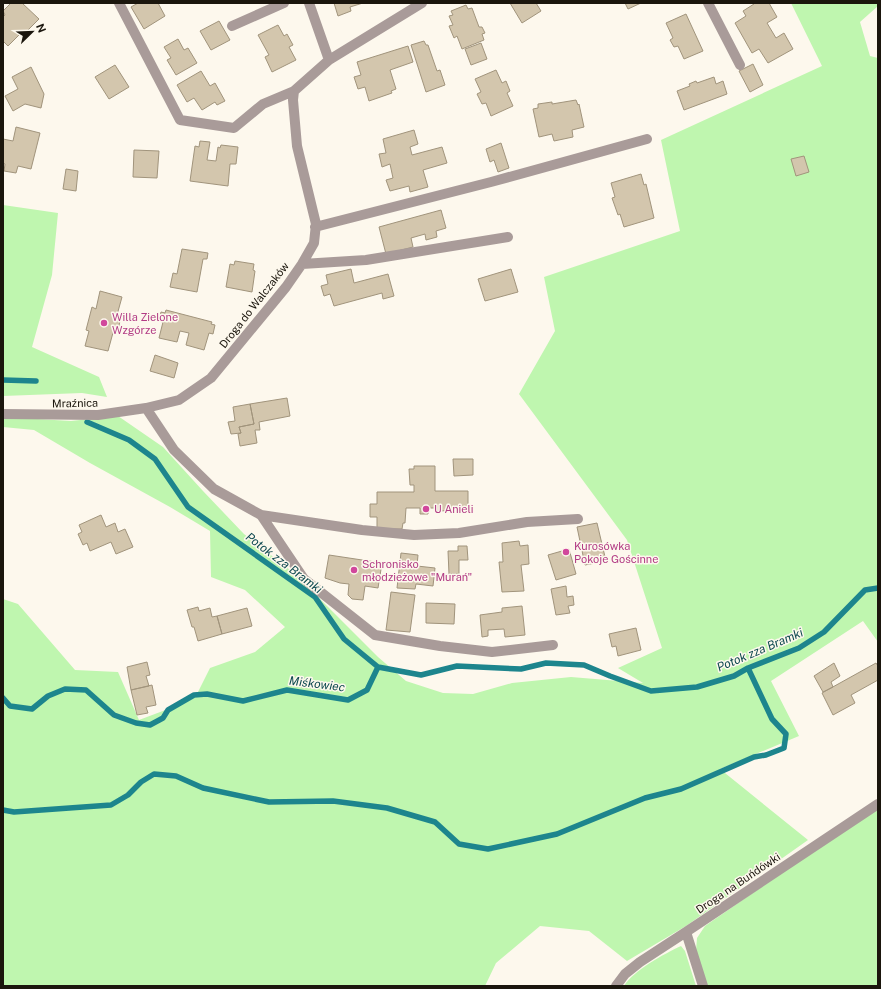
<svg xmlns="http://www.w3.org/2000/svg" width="881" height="989" viewBox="0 0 881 989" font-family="'Public Sans',sans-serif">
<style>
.green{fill:#bff6af}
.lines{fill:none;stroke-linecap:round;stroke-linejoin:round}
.stream{stroke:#1d858d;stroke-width:5.5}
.building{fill:#d3c6ad;stroke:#a1947c}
.minor{stroke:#a99b99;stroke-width:10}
.hotel-dot{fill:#d1479c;stroke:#fdf8ed;stroke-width:1.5}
.labels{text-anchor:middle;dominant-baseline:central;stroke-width:3;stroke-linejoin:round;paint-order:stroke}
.street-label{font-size:11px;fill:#1b160d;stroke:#fdf8ed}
.hotel-label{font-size:11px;fill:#b23c85;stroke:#fdf8ed;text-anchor:start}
.water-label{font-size:12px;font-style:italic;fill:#0c484f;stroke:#fdf8ed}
</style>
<rect width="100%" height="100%" fill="#fdf8ed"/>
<path class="green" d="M791,3H878V6L860,22L870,56L878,58V642L863,621L771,681L799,736L720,769L808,840L686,926L627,961L589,931L540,926L496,963L485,986H3V599L18,604L75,670L118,672L139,720L176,706L198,692L210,668L255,652L285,627L245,590L211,577L210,531L170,507L90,463L34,430L3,427V417L71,421L118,416L163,447L203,491L244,534L295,574L378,657L406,681L443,693L473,694L512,683L571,677L643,683L618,668L662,648L627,540L519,394L555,331L544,277L680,231L661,140L822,66Z
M3,205L58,213L52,275L32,347L99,377L107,397L82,393L3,396Z
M878,808V986H706L696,951L697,938L705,926L795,864Z
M681,946L685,951L696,986H624C634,970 664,954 681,946Z"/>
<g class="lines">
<path class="stream" d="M3,380L36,381
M87,422L129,440L155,459L188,507L315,597L344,639L378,667L421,675L457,666L521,669L546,663L584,665L610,676L651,691L697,687L734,676L748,668L799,648L824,632L865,590L878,588
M3,698L10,706L32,709L48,696L65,689L86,690L114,715L136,723L150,725L163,718L168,710L194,695L207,694L243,701L287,690L348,700L367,690L378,667
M3,810L14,812L111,805L128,795L141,782L154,774L176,776L203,788L269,802L333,801L387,808L435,822L459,844L488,849L557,834L645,798L681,789L754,757L766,755L784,748L786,734L772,719L748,668"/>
</g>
<path class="building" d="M11,3H22L39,19L25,33L23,31L8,46L3,41V17L5,15L3,11Z
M138,3H158L165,16L144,29L131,7Z
M334,3H363L350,7L351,11L338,16Z
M510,3H536L541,11L522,23Z
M625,3H641L628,9Z
M754,3H769L777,17L767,23L776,38L784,33L793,49L768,63L759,49L752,53L735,23L746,16L743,11L754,4Z
M466,5L468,9L472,8L479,27H482L485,33L482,34L484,40L462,49L457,36L454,38L449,26L453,25L449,16L453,15L451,11Z
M686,14L703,51L684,59L678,46L674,47L670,40L673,38L666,23Z
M219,21L230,40L211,50L200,31Z
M278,25L284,36L287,34L293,45L289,47L296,60L272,72L265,57L269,55L258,35Z
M178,39L184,50L188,48L197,63L176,75L167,60L171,58L164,47Z
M424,41L426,45H428L437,71L440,70L445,85L426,92L411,45Z
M481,43L487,59L471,65L465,49Z
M408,46L413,62L390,70L396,89L391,91L392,93L369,101L365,87L358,89L354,77L361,75L357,62Z
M753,64L763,85L750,92L739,71Z
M115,65L129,87L109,99L95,77Z
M31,67L44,94L41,108L25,104L13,111L5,96L18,89L12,77Z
M496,70L502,83L506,81L510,91L507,93L513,106L491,116L486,103L482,104L477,94L481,92L475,79Z
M201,71L210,86L215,83L225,101L217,105L215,102L202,110L194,98L187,102L177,85Z
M714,77L716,84L723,81L727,94L684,110L677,91L690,86L689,84L696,81L697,83Z
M576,100L578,105L579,104L584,127L572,130L573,137L554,141L552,134L539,137L533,109L538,108V104L552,102V104Z
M16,127L40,133L31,169L18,166L16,173L4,171L5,164L3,163V139L13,141Z
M414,130L418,144L410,147L412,155L442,147L447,163L423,170L428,187L410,192L409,186L390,191L386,180L393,178L390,164L382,167L379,154L386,153L383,139Z
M200,141L210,142L207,160L216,161L218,147L220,148L221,145L238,147L236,164H230L228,186L190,181L195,146L199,147Z
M501,143L509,168L498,172L494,160L490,162L486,149Z
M134,150L159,151L157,178L133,177Z
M804,156L809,172L796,176L791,159Z
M66,169L78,171L76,191L63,189Z
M641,174L644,185L646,184L654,218L624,227L620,214L618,215L612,198L615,197L611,183Z
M441,210L446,228L436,231L437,237L426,240L425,234L411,238L413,247L386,254L379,227Z
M182,249L208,253L207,259H203L197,292L170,287L173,273L177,274Z
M235,261L254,264L253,270L255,271L252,292L226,287L230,264L234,265Z
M351,269L354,283L388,274L394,296L383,299L382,293L334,306L330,294L324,296L321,286L328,284L326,275Z
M511,269L518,292L485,301L478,279Z
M100,291L122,297L117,315L121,316L118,330L114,329L108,351L85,346L89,331L86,330L92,307L96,309Z
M166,310L212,322L211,324L215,325L213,334L209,333L204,350L186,345L189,333L180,331L177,342L159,338L163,322L159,321L161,312L165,313Z
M155,355L178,363L174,378L150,371Z
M287,398L290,416L259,422L260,430H255L257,443L240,446L238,434L241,433L239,427L254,424L250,404Z
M250,404L254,424L239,427L241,433L231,434L228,422L235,421L233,407Z
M453,459H473V475L454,476Z
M414,466H435V491H468V510L437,511L436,508H428V514H420V508H406L405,523H403L402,529H377V517H370V504H377V492H414V485H410L409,469H414Z
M101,515L106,527L115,523L118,532L125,529L133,547L116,554L111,542L90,551L87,543L83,545L78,534L82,532L79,525Z
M597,523L606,561L585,565L577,527Z
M519,541L520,546L528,545L529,564L521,565L524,591L502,592L499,562H503L502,543Z
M458,546H467L468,560H459V574H449L448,551H458Z
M569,549L576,574L556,580L548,555Z
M401,553L418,555L417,566L435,568L433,586L416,584L415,589L397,588Z
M329,555L382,563L378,588L365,586L363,600L352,599L348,595L349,584L340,583L325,578Z
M566,586L567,597L573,596L574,605L568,606L570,613L556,615L551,589Z
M391,592L415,595L410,632L386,630Z
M426,603L455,604L454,624L426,623Z
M522,606L525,635L505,637L504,629L488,630V636L482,637L480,615L502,612V608Z
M198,607L199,611L210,608L212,617L217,616L222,634L198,641L194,627H192L187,610Z
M247,608L252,626L222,634L217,616Z
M636,628L641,650L618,656L616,646L612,647L609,634Z
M147,662L150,675L146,676L149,686L131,690L127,667Z
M834,663L840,676L831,682L833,687L823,692L814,676Z
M876,663L878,666V680L851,695L855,703L833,715L822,693Z
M152,685L156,705L146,707L148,713L137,715L131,690Z"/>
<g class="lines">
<path class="minor" d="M119,3L180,120L234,128L263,104L294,91
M309,3L329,60
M708,3L740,65
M232,26L284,3
M315,227L491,182L647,139
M302,264L366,260L508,237
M146,408L174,450L214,489L261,515L304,579L375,635L440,646L492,652L553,645
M3,414L98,415L146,408L179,400L211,378L286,287L302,264L314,243L316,224L297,146L293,100L294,91L329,60L422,3
M261,515L362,530L414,535L459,533L527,522L578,519
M686,932L703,986
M616,986L625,974L640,962L686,932L878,804"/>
</g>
<g class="hotel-dot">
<circle cx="104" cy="323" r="4"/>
<circle cx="426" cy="509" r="4"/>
<circle cx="566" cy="552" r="4"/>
<circle cx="354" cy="570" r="4"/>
</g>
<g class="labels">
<g class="street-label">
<text transform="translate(254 305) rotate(-52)">Droga do Walczaków</text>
<text transform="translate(75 403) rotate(-1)">Mraźnica</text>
<text transform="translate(738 883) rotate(-34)">Droga na Buńdówki</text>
</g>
<g class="hotel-label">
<text x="112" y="317">Willa Zielone<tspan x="112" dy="13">Wzgórze</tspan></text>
<text x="434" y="509">U Anieli</text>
<text x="574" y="546">Kurosówka<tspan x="574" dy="13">Pokoje Gościnne</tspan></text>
<text x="362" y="564">Schronisko<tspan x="362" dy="13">młodzieżowe "Murań"</tspan></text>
</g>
<g class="water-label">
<text transform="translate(284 563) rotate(37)">Potok zza Bramki</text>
<text transform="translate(760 650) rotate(-23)">Potok zza Bramki</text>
<text transform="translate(317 684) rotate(7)">Miśkowiec</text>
</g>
</g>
<rect width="881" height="989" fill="none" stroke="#1b160d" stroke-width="8"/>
<g transform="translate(32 32) rotate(67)" stroke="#fdf8ed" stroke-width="3" paint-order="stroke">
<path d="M0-3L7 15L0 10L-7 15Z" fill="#1b160d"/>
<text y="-6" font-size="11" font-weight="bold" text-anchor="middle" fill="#1b160d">N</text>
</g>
</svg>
